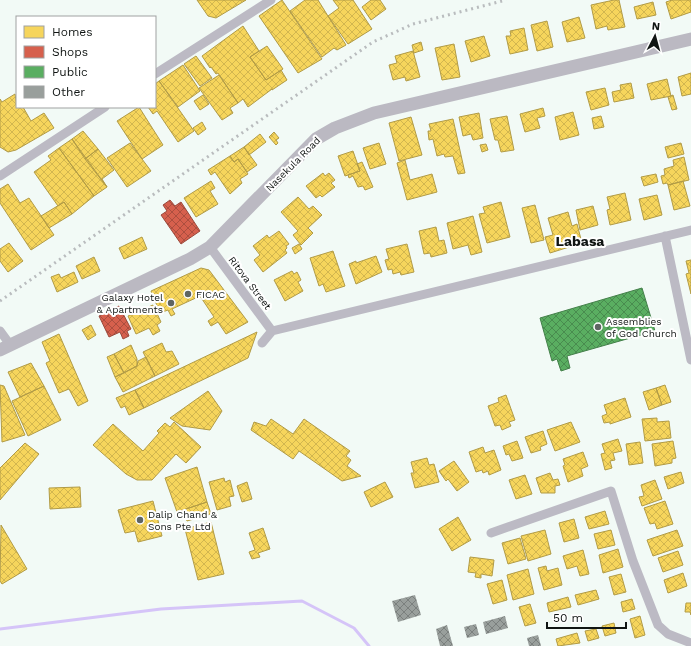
<svg xmlns="http://www.w3.org/2000/svg" width="691" height="646" viewBox="0 0 691 646" font-family="'Work Sans',sans-serif">
<style>
.homes{fill:url(#homes-cross-hatch);stroke:#b19b46}
.shops{fill:url(#shops-cross-hatch);stroke:#9b4a3c}
.public{fill:url(#public-cross-hatch);stroke:#44804a}
.lines{fill:none;stroke-linecap:round;stroke-linejoin:round}
.stream{stroke:#d5c4f8;stroke-width:3}
.building{fill:url(#building-cross-hatch)}
.minor{stroke:#bcbac4;stroke-width:9}
.secondary{stroke:#bbb9c2;stroke-width:13}
.rail{stroke:#b9bcbe;stroke-width:3;stroke-dasharray:2 4;stroke-linecap:butt}
.poi-dot{fill:#5f6562;stroke:#fff;stroke-width:1.5}
.labels{text-anchor:middle;dominant-baseline:central;stroke-width:4;stroke-linejoin:round;paint-order:stroke}
.street-label{font-size:10px;fill:#101513;stroke:#fff}
.poi-label{font-size:10px;fill:#101513;stroke:#fff;text-anchor:start}
.district-label{font-size:14px;font-weight:bold;fill:#101513;stroke:#fff}
</style>
<defs>
<pattern id="homes-cross-hatch" width="8" height="8" patternUnits="userSpaceOnUse"><rect width="8" height="8" fill="#f6d55c"/><path d="M0 0l8 8M0 8l8-8" fill="none" stroke="#d2b64f"/></pattern>
<pattern id="shops-cross-hatch" width="8" height="8" patternUnits="userSpaceOnUse"><rect width="8" height="8" fill="#d6604d"/><path d="M0 0l8 8M0 8l8-8" fill="none" stroke="#ac4e3f"/></pattern>
<pattern id="public-cross-hatch" width="8" height="8" patternUnits="userSpaceOnUse"><rect width="8" height="8" fill="#5aae61"/><path d="M0 0l8 8M0 8l8-8" fill="none" stroke="#498c4f"/></pattern>
<pattern id="building-cross-hatch" width="8" height="8" patternUnits="userSpaceOnUse"><rect width="8" height="8" fill="#999f9c"/><path d="M0 0l8 8M0 8l8-8" fill="none" stroke="#7b807e"/></pattern>
</defs>
<rect width="100%" height="100%" fill="#f2faf6"/>
<path class="homes" d="M197,0H246L216,18L208,16Z
M282,0L322,59L298,73L259,16Z
M305,0H318L346,45L337,50L334,48L322,57L290,11Z
M333,0H353L372,29L348,44L328,16L339,8Z
M371,0H380L386,9L371,20L362,7Z
M614,0H619L625,27L608,30L607,26L596,29L591,5Z
M672,0H691V12L671,19L666,2Z
M653,2L656,15L637,19L634,7Z
M579,17L585,38L567,42L562,22Z
M547,21L553,47L537,51L531,25Z
M243,26L259,51L250,57L266,80L281,70L287,80L272,90V89L248,107L243,99L238,103L218,73L216,74L211,67L210,68L202,56Z
M524,28L528,50L510,54L506,36H511L510,31Z
M484,36L490,56L471,62L465,41Z
M421,42L423,50L414,53L412,45Z
M454,44L460,77L442,80L435,48Z
M267,46L283,69L266,80L250,57Z
M413,51L420,77L406,81L405,77L393,80L389,65L397,63L395,56Z
M196,56L212,78L200,86L184,64Z
M183,65L200,91L178,107L159,81Z
M691,73V94L682,96L678,77Z
M219,75L238,103L230,108L233,113L222,120L199,88Z
M667,79L671,96L651,100L647,84Z
M159,81L194,131L178,142L157,111L153,114L148,107H155V84Z
M631,83L634,98L614,102L612,92L621,90L620,85Z
M605,88L609,105L591,110L586,92Z
M15,94L17,107H23L31,121L44,113L54,128L16,150L8,152L0,147V99L2,102Z
M203,95L209,104L200,110L194,101Z
M673,95L677,109L672,110L668,97Z
M139,107L163,145L142,159L117,121Z
M543,108L545,116L537,118L540,128L525,132L520,114Z
M573,112L579,135L560,140L555,117Z
M479,113L483,138L473,140L471,134L463,136L459,117Z
M507,116L514,150L501,152L498,140H495L490,119Z
M601,116L604,127L594,129L592,118Z
M411,117L422,155L399,161L389,123Z
M453,119L465,173L458,174L453,156L445,157L444,154L437,156L433,139L429,140L428,131H431L429,124Z
M202,122L206,129L198,135L193,128Z
M83,131L98,149L85,159L72,139Z
M274,132L279,138L276,140L278,143L276,145L269,137Z
M260,134L266,142L249,155L244,147Z
M72,139L107,187L94,196L59,148Z
M130,143L151,171L127,187L107,158Z
M379,143L386,164L370,169L363,148Z
M681,143L684,154L668,158L665,147Z
M486,144L488,150L482,152L480,145Z
M244,147L257,165L247,172L238,159L234,162L230,156Z
M59,148L94,196L72,214L64,202L58,206L34,172L51,160L48,156Z
M98,149L114,170L102,179L107,187L85,159Z
M353,151L360,171L345,176L338,156Z
M230,156L234,162L238,159L248,174L240,179L242,183L230,194L215,172L211,175L208,170Z
M684,157L689,180L668,185L667,183L663,184L661,176L665,175L664,169L674,166L673,160Z
M405,160L410,180L432,174L437,192L407,200L397,163Z
M362,162L373,187L365,190L363,186L358,187L353,176L349,178L348,175L360,171L357,164Z
M323,173L325,176L329,173L335,180L331,183L335,187L322,197L320,195L316,198L306,186Z
M656,174L658,182L644,186L641,177Z
M211,181L215,188L210,191L218,204L196,217L184,198Z
M683,181L690,206L674,210L668,185Z
M8,184L20,203L29,198L54,235L31,250L0,203V189Z
M625,193L631,220L610,225L607,210L610,209L607,197Z
M657,195L662,215L644,220L639,199Z
M298,197L309,209L313,206L322,215L308,228L313,233L301,245L293,235L298,231L281,212Z
M64,202L72,214L49,228L41,216Z
M501,202L510,237L487,243L479,214L485,213L483,207Z
M535,205L544,240L531,243L522,208Z
M593,206L598,225L580,230L576,210Z
M568,212L572,226L577,224L582,243L550,253L545,237L553,235L548,218Z
M473,216L482,252L471,255L468,245L453,249L447,223Z
M436,227L439,241L444,240L447,253L431,257L430,253L424,254L419,231Z
M279,231L289,244L286,246L287,248L285,250L287,253L263,272L254,260L260,255L253,246L267,235L269,238Z
M142,237L147,249L124,259L119,248Z
M9,243L23,261L8,272L0,261V249Z
M299,244L302,249L295,254L292,248Z
M407,244L414,272L401,275L400,272L393,274L392,269L388,270L385,260L389,259L386,249Z
M333,251L345,286L326,292L323,284L319,286L310,258Z
M376,256L382,272L356,284L349,264L356,261V263Z
M94,257L100,271L82,279L76,266Z
M691,260V294L686,274L689,273L686,261Z
M201,268L209,270L248,322L226,334L218,322L211,326L208,321L214,317L200,296L172,309L175,314L171,316L168,310L160,313L151,291Z
M292,271L294,274L297,272L301,280L298,282L303,291L285,301L274,280Z
M74,272L78,282L57,292L51,277L59,274L61,278Z
M153,305L161,322L157,325L160,331L153,335L149,328L136,334L128,316Z
M91,325L96,335L88,340L82,330Z
M257,332L248,358L144,408L135,390Z
M59,334L88,401L78,406L69,389L59,393L46,363L50,361L42,342Z
M162,343L166,352L172,351L179,364L155,376L143,352Z
M131,345L137,359V366L124,373L114,354Z
M114,354L124,373L115,377L107,357Z
M146,357L155,376L123,392L115,377L137,366L138,361Z
M31,363L44,386L20,397L8,372Z
M0,385L4,386L25,435L2,442Z
M665,385L671,402L662,405L656,388Z
M44,386L61,420L28,436L12,401Z
M656,388L662,405L649,410L643,392Z
M135,390L144,408L129,415L125,406L121,408L116,398Z
M208,391L222,411L210,430L182,426L170,418Z
M506,395L515,420L509,422L511,426L502,430L500,425L495,426L488,406L499,402L498,398Z
M625,398L631,417L610,424V422L604,423L602,416L607,414L604,405Z
M657,418V422L669,421L671,438L645,441L642,419Z
M271,419L293,434L304,419L350,451L346,456L351,460L347,466L361,476L342,481L299,451L293,459L251,430L254,422L266,426Z
M174,422L201,447L186,463L176,454L152,480H137L126,474L93,445L113,424L143,451L159,433L157,431L165,423L170,427Z
M571,422L580,442L555,451L547,430Z
M543,431L547,444L540,447L541,450L531,453L525,437Z
M618,439L622,451L613,453L615,460L610,461L612,468L605,470L601,454L605,453L602,444Z
M517,441L523,458L512,461L509,454L506,455L503,446Z
M673,441L676,458L672,459V463L655,466L652,444Z
M640,442L643,463L629,465L626,444Z
M25,443L39,454L0,500V468Z
M483,447L485,453L494,450L501,470L489,475L488,471L483,473L482,470L476,472L469,452Z
M583,452L588,466L581,469L583,476L568,482L563,466L565,465L563,459Z
M427,458L429,465L434,464L439,482L415,488L411,473H414L411,462Z
M454,461L469,482L457,491L448,479L446,481L439,471Z
M197,467L207,502L177,512L165,478Z
M681,472L684,483L668,489L664,477Z
M550,473L553,480L558,479L560,485L555,486V493H541L536,478Z
M525,475L532,494L516,499L509,480Z
M224,478L225,482L230,480L234,496L229,497L231,506L217,510L209,482Z
M655,480L662,499L642,506L639,497L644,496L641,485Z
M247,482L252,499L242,502L237,486Z
M385,482L393,497L371,507L364,492Z
M80,487L81,507L50,509L49,488Z
M153,501L162,536L138,542L135,531L125,533L118,510Z
M665,501L673,524L657,529L655,523L650,524L644,508Z
M207,502L211,514L187,521L184,513L179,514L177,512Z
M605,511L609,524L589,529L585,517Z
M458,517L471,540L452,551L439,529Z
M574,519L579,538L564,542L559,523Z
M211,522L224,574L198,580L185,529Z
M1,525L27,569L2,584L0,581Z
M263,528L270,549L258,553L260,557L252,559L249,552L255,550L249,533Z
M545,530L551,554L528,561L521,536Z
M611,530L615,545L598,549L594,534Z
M677,530L683,546L653,556L647,540Z
M520,538L526,559L508,564L502,543Z
M618,549L623,567L603,573L599,555Z
M583,550L589,574L580,576L577,566L567,569L563,556Z
M678,551L683,565L663,572L658,558Z
M470,557L494,560L492,576L481,574V578L475,577L476,573L468,572Z
M546,566L547,571L558,568L562,585L544,590L538,568Z
M528,569L534,594L513,600L507,575Z
M683,573L687,586L668,593L664,580Z
M621,574L626,592L614,595L609,577Z
M502,580L507,600L493,604L487,584Z
M596,590L599,599L578,605L575,595Z
M568,597L571,607L549,612L547,603Z
M632,599L635,609L623,612L621,602Z
M686,603H691V615L690,612H685Z
M530,604L536,623L525,626L519,607Z
M640,616L645,635L635,638L630,619Z
M614,623L616,633L605,636L602,626Z
M596,629L599,638L588,641L585,631Z
M577,633L580,643L558,646L556,639Z"/>
<path class="shops" d="M170,200L175,206L181,202L200,231L181,244L161,215L167,211L163,205Z
M119,306L131,329L127,331L129,336L123,339L120,332L109,337L99,316Z"/>
<path class="public" d="M642,288L655,331L567,356L570,368L561,371L557,359L552,361L540,318Z"/>
<g class="lines">
<path class="stream" d="M0,629L161,609L302,601L354,628L369,646"/>
</g>
<path class="building" d="M415,595L421,615L398,622L392,601Z
M505,616L508,628L486,634L483,622Z
M476,624L479,635L467,638L464,627Z
M447,625L453,646H440L436,629Z
M538,635L541,646H529L527,638Z"/>
<g class="lines">
<path class="minor" d="M155,74L271,0
M0,176L105,107
M665,236L691,360
M210,247L272,331
M0,331L11,346
M262,343L272,331L691,230
M491,533L611,491L633,561L658,625L668,634L691,643"/>
<path class="secondary" d="M0,350L190,259L210,247L316,139L335,128L374,113L691,39"/>
<path class="rail" d="M0,301L373,42L413,24L506,0"/>
</g>
<g class="poi-dot">
<circle cx="188" cy="294" r="4"/>
<circle cx="171" cy="303" r="4"/>
<circle cx="598" cy="327" r="4"/>
<circle cx="140" cy="520" r="4"/>
</g>
<g class="labels">
<g class="street-label">
<text transform="translate(293 164) rotate(-45)">Nasekula Road</text>
<text transform="translate(250 283) rotate(53)">Ritova Street</text>
</g>
<g class="poi-label">
<text x="196" y="294">FICAC</text>
<text x="163" y="297" text-anchor="end">Galaxy Hotel<tspan x="163" dy="12">&amp; Apartments</tspan></text>
<text x="606" y="321">Assemblies<tspan x="606" dy="12">of God Church</tspan></text>
<text x="148" y="514">Dalip Chand &amp;<tspan x="148" dy="12">Sons Pte Ltd</tspan></text>
</g>
<g class="district-label">
<text x="580" y="241">Labasa</text>
</g>
</g>
<rect x="16" y="16" width="140" height="92" fill="#ffffff" stroke="#9fa1a1"/>
<rect x="24" y="26" width="20" height="12" fill="#f6d55c" stroke="#9fa1a1"/>
<text x="52" y="36" font-size="12" fill="#101513">Homes</text>
<rect x="24" y="46" width="20" height="12" fill="#d6604d" stroke="#9fa1a1"/>
<text x="52" y="56" font-size="12" fill="#101513">Shops</text>
<rect x="24" y="66" width="20" height="12" fill="#5aae61" stroke="#9fa1a1"/>
<text x="52" y="76" font-size="12" fill="#101513">Public</text>
<rect x="24" y="86" width="20" height="12" fill="#999f9c" stroke="#9fa1a1"/>
<text x="52" y="96" font-size="12" fill="#101513">Other</text>
<g transform="translate(655 36) rotate(6)" stroke="#ffffff" stroke-width="3" paint-order="stroke">
<path d="M0-3L7 15L0 10L-7 15Z" fill="#101513"/>
<text y="-6" font-size="11" font-weight="bold" text-anchor="middle" fill="#101513">N</text>
</g>
<path d="M547 622v6h79v-6" fill="none" stroke="#101513" stroke-width="2"/>
<text x="553" y="622" font-size="12" fill="#101513" stroke="#ffffff" stroke-width="3" paint-order="stroke">50 m</text>
</svg>
